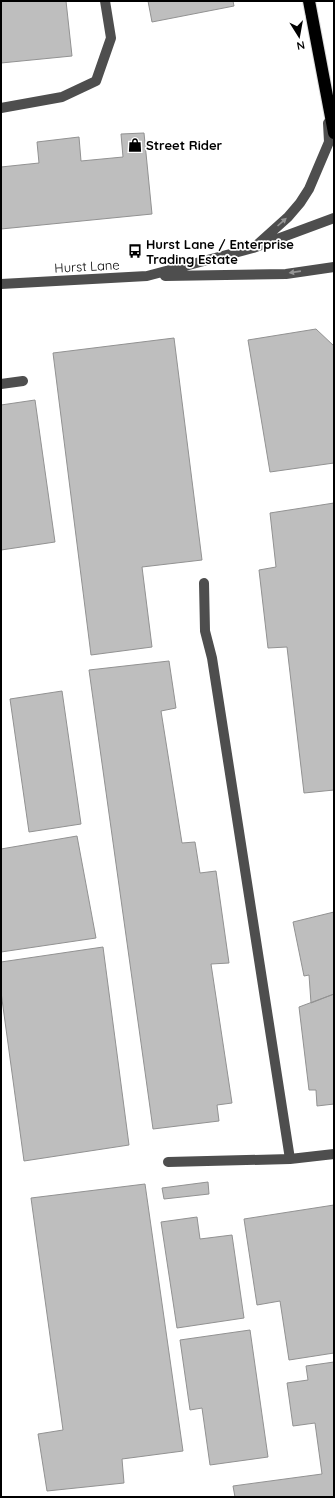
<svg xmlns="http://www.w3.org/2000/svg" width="335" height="1498" viewBox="0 0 335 1498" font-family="Quicksand,sans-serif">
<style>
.building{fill:#bebebe;stroke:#929292}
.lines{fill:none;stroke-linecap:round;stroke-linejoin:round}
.highway-casing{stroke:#dbdbdb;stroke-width:14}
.minor{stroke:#4e4e4e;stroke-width:10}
.highway{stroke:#000;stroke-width:12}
.oneway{fill:#959595}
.labels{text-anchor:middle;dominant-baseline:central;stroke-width:3.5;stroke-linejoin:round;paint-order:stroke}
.poi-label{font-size:13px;font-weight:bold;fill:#000;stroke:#fff;text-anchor:start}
.street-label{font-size:13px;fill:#000;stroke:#fff}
</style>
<rect width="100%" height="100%" fill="#fff"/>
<path class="building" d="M1,1H66L72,56L1,63Z
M148,1H233L234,6L152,22Z
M144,133L152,214L1,229V167L39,163L37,142L79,137L81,161L123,157L121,134Z
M316,329L334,346V463L270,472L248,340Z
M174,338L202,560L142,567L152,647L91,655L53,353Z
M35,400L55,542L1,550V405Z
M334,503V790L304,793L287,647L268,648L259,570L276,567L270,513Z
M169,661L176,708L161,711L182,843L195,842L200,873L216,871L229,963L211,964L232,1103L217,1105L219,1121L153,1129L89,670Z
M62,691L81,824L29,832L10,699Z
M77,836L96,938L1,952V849Z
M334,912V994L311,1003L309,975L304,976L293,922Z
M103,947L129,1145L24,1161L1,992V962Z
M334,994V1104L317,1106L316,1090H309L299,1007Z
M208,1182L209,1194L164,1199L162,1188Z
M145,1184L183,1451L122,1459L124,1483L47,1491L38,1434L63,1430L31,1198Z
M334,1205V1353L289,1360L280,1301L257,1305L244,1219Z
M197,1217L200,1239L232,1235L244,1318L177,1328L161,1222Z
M250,1330L268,1457L210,1465L202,1408L190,1410L180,1340Z
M334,1362V1497H235L233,1486L322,1474L315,1423L293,1426L287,1383L308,1380L306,1366Z"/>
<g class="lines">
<defs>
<path id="highway" d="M309,1L334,133"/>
</defs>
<use href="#highway" class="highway-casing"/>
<path class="minor" d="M1,108L62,97L96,81L111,38L105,1
M258,244L288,217L300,203L309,189L329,142L328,123
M165,276L286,274L334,267
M1,284L147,276L253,248L334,218
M1,384L23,381
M204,583L205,631L212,658L290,1159
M168,1162L290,1159L334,1154"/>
<use href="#highway" class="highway"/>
</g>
<defs><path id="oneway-solid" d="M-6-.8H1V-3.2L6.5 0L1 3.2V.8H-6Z"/></defs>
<g class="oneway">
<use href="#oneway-solid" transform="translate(282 222) rotate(-42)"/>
<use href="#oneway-solid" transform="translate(295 272) rotate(172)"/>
</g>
<defs>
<symbol id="shop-bare" viewBox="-9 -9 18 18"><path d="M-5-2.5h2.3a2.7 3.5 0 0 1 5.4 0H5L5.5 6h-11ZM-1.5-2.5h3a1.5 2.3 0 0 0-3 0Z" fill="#000" stroke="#fff" stroke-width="2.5" paint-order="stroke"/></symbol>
<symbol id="bus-bare" viewBox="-9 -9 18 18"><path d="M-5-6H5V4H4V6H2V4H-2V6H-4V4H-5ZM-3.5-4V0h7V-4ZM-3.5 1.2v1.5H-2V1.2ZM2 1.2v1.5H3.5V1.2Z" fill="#000" stroke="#fff" stroke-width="2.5" paint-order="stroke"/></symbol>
</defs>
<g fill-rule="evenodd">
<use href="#shop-bare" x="125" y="135" width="20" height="20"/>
<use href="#bus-bare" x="125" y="241" width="20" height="20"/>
</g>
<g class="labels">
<g class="poi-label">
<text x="146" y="145">Street Rider</text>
<text x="146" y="244">Hurst Lane / Enterprise<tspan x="146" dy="15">Trading Estate</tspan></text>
</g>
<g class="street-label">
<text transform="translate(87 266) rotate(-3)">Hurst Lane</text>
</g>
</g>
<rect width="335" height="1498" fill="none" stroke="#000000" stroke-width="4"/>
<g transform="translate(299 36) rotate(169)" stroke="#ffffff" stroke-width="3" paint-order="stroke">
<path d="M0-3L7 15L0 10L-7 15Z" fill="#000000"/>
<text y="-6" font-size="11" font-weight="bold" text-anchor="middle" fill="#000000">N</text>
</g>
</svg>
